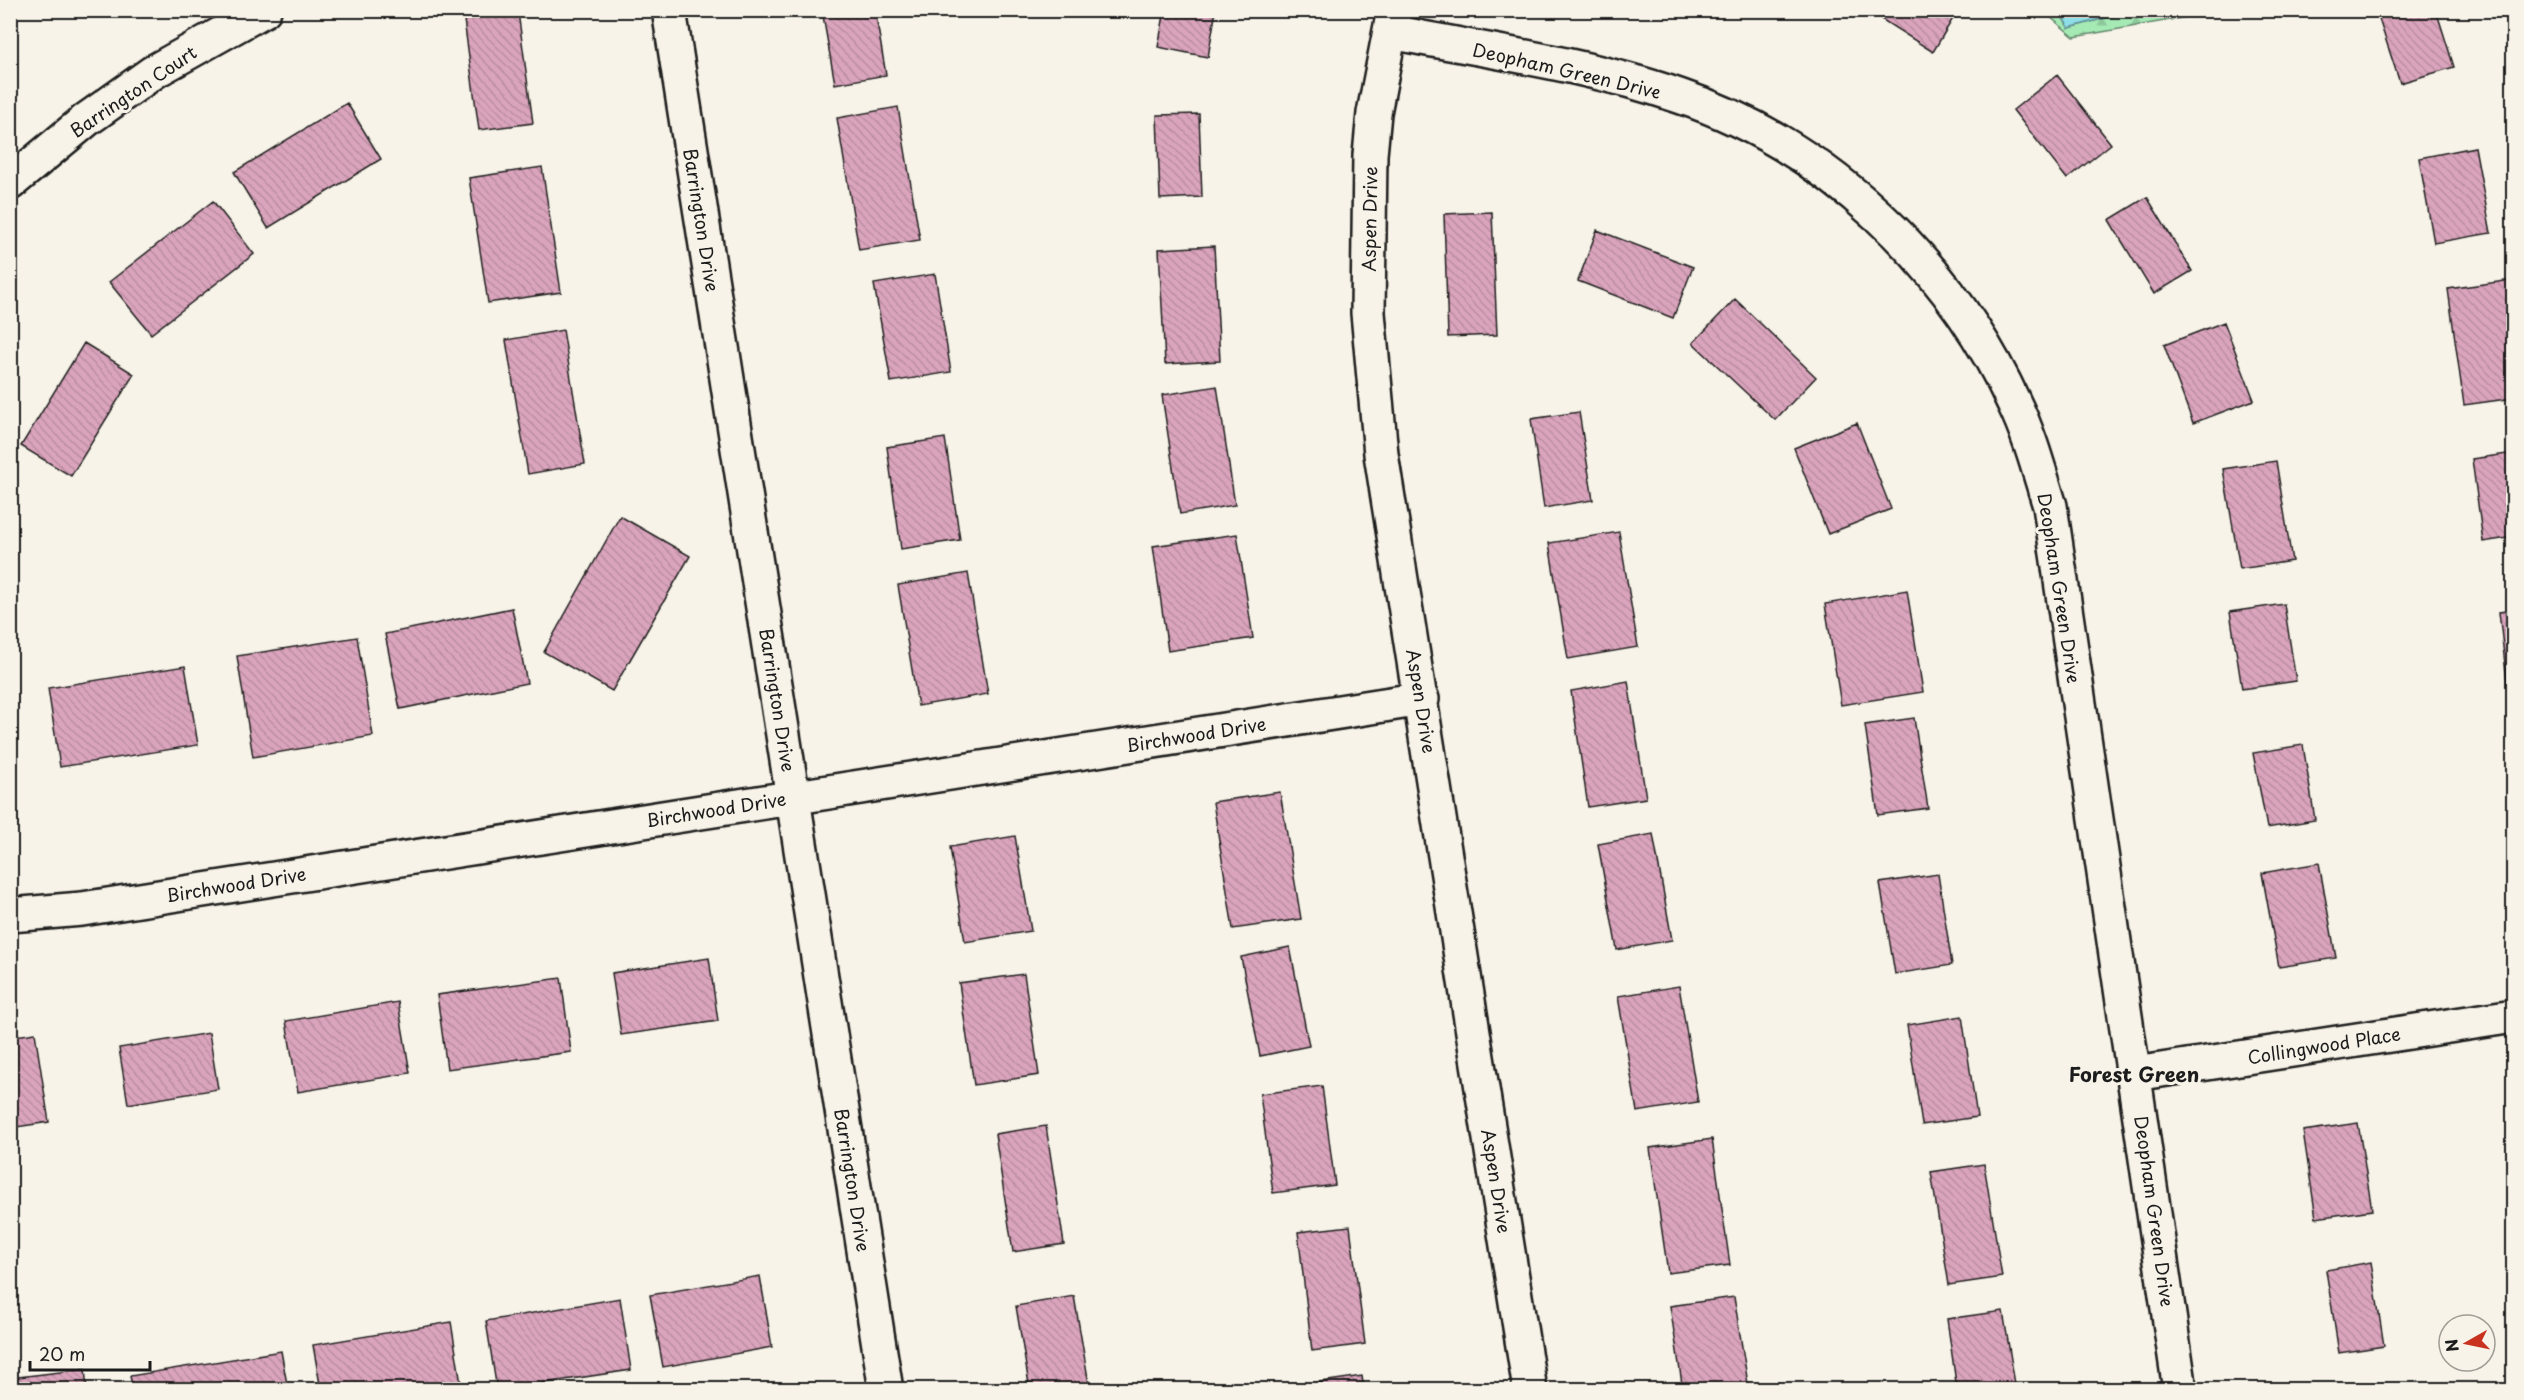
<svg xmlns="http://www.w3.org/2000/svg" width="2524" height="1400" viewBox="0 0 2524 1400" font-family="'Playpen Sans',sans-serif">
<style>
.forest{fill:url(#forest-firs);stroke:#608368;stroke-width:1.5}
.water{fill:#8fdfe9;stroke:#619197;stroke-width:1.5}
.building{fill:url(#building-back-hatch);stroke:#1c1c1c;stroke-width:1.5}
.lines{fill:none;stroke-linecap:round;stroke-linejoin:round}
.minor-casing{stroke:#1c1c1c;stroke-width:38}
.minor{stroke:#f7f3e8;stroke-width:33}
.labels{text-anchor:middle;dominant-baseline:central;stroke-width:6;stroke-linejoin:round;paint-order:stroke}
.street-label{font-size:18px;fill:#1c1c1c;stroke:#f7f3e8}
.neighbourhood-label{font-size:20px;font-weight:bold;fill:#1c1c1c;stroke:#f7f3e8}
</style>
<defs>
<pattern id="forest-firs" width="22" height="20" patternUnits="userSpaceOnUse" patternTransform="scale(1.5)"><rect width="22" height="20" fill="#a5eab5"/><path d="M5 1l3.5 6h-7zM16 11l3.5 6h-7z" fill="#8dc89b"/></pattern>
<pattern id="building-back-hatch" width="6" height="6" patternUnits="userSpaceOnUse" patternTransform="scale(1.5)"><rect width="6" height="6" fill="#daa4bc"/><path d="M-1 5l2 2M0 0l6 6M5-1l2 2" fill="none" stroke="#ba8da1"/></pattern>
</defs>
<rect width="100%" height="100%" fill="#f7f3e8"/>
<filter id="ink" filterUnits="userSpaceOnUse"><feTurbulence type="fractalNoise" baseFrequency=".0167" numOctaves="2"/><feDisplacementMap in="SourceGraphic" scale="12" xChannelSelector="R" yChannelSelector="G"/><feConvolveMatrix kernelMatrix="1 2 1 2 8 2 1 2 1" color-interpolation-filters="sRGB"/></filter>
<g filter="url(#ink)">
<path class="forest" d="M2043,11H2059L2069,28L2130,11H2221L2074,37Z"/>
<path class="water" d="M2059,11H2130L2069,28Z"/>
<path class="building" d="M822,10H875L886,75L835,84Z
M1165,10H1216L1208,57L1158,47Z
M1867,10H1958L1933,52Z
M2376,10H2436L2454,67L2400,83Z
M518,12L533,123L479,130L464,20Z
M2057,75L2111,144L2067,179L2013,110Z
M347,103L381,159L268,228L234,172Z
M898,107L920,240L859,250L837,118Z
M1199,114L1202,197L1160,199L1157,115Z
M2475,147L2491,233L2434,243L2419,158Z
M542,167L561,292L488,303L469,178Z
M2147,197L2192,271L2154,294L2109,220Z
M213,201L254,254L151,334L109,282Z
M1492,212L1497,335L1448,337L1444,214Z
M1597,230L1693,267L1673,318L1578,281Z
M1214,246L1220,361L1165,364L1159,249Z
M935,274L951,372L891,382L874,284Z
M2512,280L2514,398L2464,405L2448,289Z
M1735,299L1816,377L1775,420L1693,343Z
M2224,322L2254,400L2193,423L2164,345Z
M563,330L585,464L528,474L506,340Z
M84,343L134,374L71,476L21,446Z
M1217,386L1235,505L1180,514L1162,395Z
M1579,412L1593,500L1544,508L1531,419Z
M1857,423L1891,509L1828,534L1794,448Z
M945,438L960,540L901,549L887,447Z
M2514,453V537L2483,542L2472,459Z
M2276,461L2292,561L2240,569L2223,469Z
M620,516L690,556L612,691L544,652Z
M1619,532L1638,647L1568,659L1549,543Z
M1237,534L1253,638L1168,651L1153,546Z
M968,573L988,694L918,706L898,585Z
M1907,590L1923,692L1841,705L1825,604Z
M2284,604L2296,681L2242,689L2230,612Z
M512,608L527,683L400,709L385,634Z
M2514,610V690H2508L2499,612Z
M357,637L373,736L253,757L237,656Z
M185,666L198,745L60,767L48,688Z
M1628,681L1646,798L1588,807L1571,691Z
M1914,718L1928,808L1878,815L1865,725Z
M2303,745L2315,820L2267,828L2253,753Z
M1280,792L1301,919L1233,929L1213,802Z
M1653,834L1672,940L1617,950L1598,844Z
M1015,836L1031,931L965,942L950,847Z
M2319,863L2336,958L2279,967L2262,873Z
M1938,874L1952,965L1895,974L1880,883Z
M1290,947L1309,1046L1260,1056L1241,957Z
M709,958L718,1021L621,1035L612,973Z
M1024,974L1039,1075L974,1085L959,983Z
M561,978L571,1052L447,1069L437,995Z
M1679,986L1698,1102L1637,1112L1618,996Z
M398,1002L410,1073L298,1092L286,1021Z
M1962,1016L1977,1117L1922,1125L1907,1025Z
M35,1033L49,1122L10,1128V1037Z
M209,1033L218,1089L128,1104L119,1048Z
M1322,1086L1335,1185L1273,1193L1260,1094Z
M2358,1123L2372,1210L2316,1218L2303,1131Z
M1046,1126L1064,1244L1013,1252L995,1134Z
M1712,1139L1730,1265L1668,1273L1650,1148Z
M1984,1164L2002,1277L1949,1285L1931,1172Z
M1350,1226L1365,1344L1312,1351L1298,1232Z
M2371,1262L2384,1346L2339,1353L2326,1270Z
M760,1276L772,1347L663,1367L650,1295Z
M1074,1296L1090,1390H1030L1016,1306Z
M1734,1297L1749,1390H1683L1670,1306Z
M620,1298L631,1370L497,1390L486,1321Z
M2003,1311L2016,1390H1957L1947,1319Z
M451,1322L462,1390H321L313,1345Z
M281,1351L288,1390H133L130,1376Z
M85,1369L87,1390H10V1378Z
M1362,1376L1364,1390H1302L1301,1385Z"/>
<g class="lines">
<defs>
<path id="minor" d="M669,10L886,1390
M1394,10L1374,113L1370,155L1368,313L1381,454L1530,1390
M1391,32C1487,51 1587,64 1679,96C1826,145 1950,263 2014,403C2030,436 2039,471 2050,506L2180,1390
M10,183L86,120L155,71L264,10
M10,915L82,909L1422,699
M2135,1074L2514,1016"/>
</defs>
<use href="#minor" class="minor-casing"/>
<use href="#minor" class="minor"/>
</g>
</g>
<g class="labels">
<g class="street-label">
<text transform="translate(1567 70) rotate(13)">Deopham Green Drive</text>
<text transform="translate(133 91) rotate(-34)">Barrington Court</text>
<text transform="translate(1369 219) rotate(-89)">Aspen Drive</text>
<text transform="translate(702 220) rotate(81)">Barrington Drive</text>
<text transform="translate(2060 588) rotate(81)">Deopham Green Drive</text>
<text transform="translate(778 700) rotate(81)">Barrington Drive</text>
<text transform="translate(1422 701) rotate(81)">Aspen Drive</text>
<text transform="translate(1196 734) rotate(-9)">Birchwood Drive</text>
<text transform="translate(716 809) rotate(-9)">Birchwood Drive</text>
<text transform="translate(236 884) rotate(-9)">Birchwood Drive</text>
<text transform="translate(2324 1045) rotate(-9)">Collingwood Place</text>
<text transform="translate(853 1180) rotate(81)">Barrington Drive</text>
<text transform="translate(1497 1181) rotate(81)">Aspen Drive</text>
<text transform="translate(2155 1211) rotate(82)">Deopham Green Drive</text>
</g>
<g class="neighbourhood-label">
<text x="2134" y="1074">Forest Green</text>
</g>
</g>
<rect width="2524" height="1400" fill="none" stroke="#f7f3e8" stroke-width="36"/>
<rect x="18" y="18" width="2488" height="1364" fill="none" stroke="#1c1c1c" stroke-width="2" filter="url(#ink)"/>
<g transform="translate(2467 1343) rotate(261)"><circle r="28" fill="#f7f3e8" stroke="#9f9d96" stroke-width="1.5"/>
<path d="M0-4.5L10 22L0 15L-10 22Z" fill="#c8321e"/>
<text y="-9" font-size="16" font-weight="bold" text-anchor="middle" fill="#1c1c1c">N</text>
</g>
<path d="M30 1361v9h120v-9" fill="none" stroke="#1c1c1c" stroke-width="3"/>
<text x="39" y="1361" font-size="18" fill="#1c1c1c" stroke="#f7f3e8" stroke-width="4.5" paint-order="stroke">20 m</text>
</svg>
